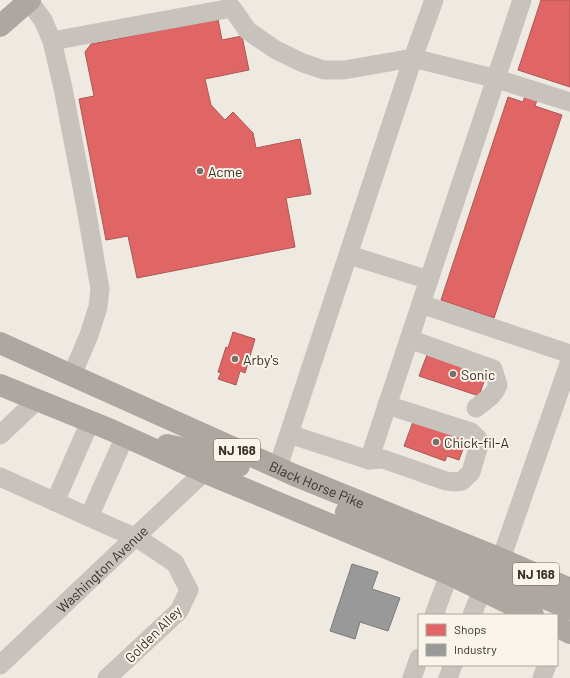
<svg xmlns="http://www.w3.org/2000/svg" width="570" height="678" viewBox="0 0 570 678" font-family="Barlow,sans-serif">
<style>
.shops{fill:#e06666;stroke:#ae5654}
.industry{fill:#999;stroke:#7c7a77}
.lines{fill:none;stroke-linecap:round;stroke-linejoin:round}
.minor{stroke:#c7c2bc;stroke-width:19}
.major{stroke:#aca7a1;stroke-width:22}
.poi-dot{fill:#78716a;stroke:#faf5eb;stroke-width:1.5}
.labels{text-anchor:middle;dominant-baseline:central;stroke-width:4;stroke-linejoin:round;paint-order:stroke}
.shield{fill:#faf5eb;stroke:#726b63;stroke-width:1}
.shield-label{font-size:13px;font-weight:bold;fill:#383029}
.poi-label{font-size:14px;fill:#383029;stroke:#faf5eb;text-anchor:start}
.street-label{font-size:14px;fill:#383029;stroke:#faf5eb}
</style>
<rect width="100%" height="100%" fill="#eeeae2"/>
<path class="shops" d="M541,0H570V87L518,70Z
M218,19L222,40L242,36L249,70L205,79L211,105L225,120L233,112L253,133L256,148L300,139L311,194L286,198L295,247L137,278L128,236L106,240L79,99L94,96L85,52L91,44Z
M525,96L537,100L535,106L562,115L494,318L441,300L508,97L523,102Z
M233,332L255,339L245,373L240,371L236,385L218,379L221,373L218,372L226,347L228,348Z
M428,352L487,373L479,396L419,376Z
M414,419L467,438L459,460L447,456L445,461L404,446Z"/>
<path class="industry" d="M352,564L378,572L372,589L400,598L388,631L360,622L355,639L330,631Z"/>
<g class="lines">
<g class="minor">
<path d="M434,0L413,58L497,79L570,102"/>
<path d="M29,1L43,20L52,41L63,88L86,208L100,289L98,307L89,335L72,375"/>
<path d="M52,41L232,8L248,31L276,50L303,63L324,70H344L413,58L278,467"/>
<path d="M349,255L429,280"/>
<path d="M421,304L570,354"/>
<path d="M409,339L493,369L498,385L495,391L491,396L476,408"/>
<path d="M289,434L369,460L522,0"/>
<path d="M0,435L36,401"/>
<path d="M369,460L383,459L446,481L455,482L462,481L471,472L479,445L478,439L471,432L387,405"/>
<path d="M0,477L118,530L136,537L175,563L189,590L179,611L107,678"/>
<path d="M55,502L90,422"/>
<path d="M89,517L125,436"/>
<path d="M495,573L501,559L570,361"/>
<path d="M434,615L454,561"/>
<path d="M472,615L482,590"/>
<path id="s1" d="M0,665L204,472"/>
<path d="M412,678L419,658"/>
<path d="M448,678L453,665"/>
<path d="M542,678L547,665"/>
</g>
<g class="major">
<path d="M0,26L30,0"/>
<path id="s2" d="M0,343L294,475L501,559L570,589"/>
<path d="M0,385L111,430L204,472L449,574L533,615"/>
<path d="M167,445L214,455L239,466"/>
<path d="M346,512L455,558L475,564L495,560"/>
<path d="M464,572H471L493,576L570,609"/>
<path d="M557,626L570,633"/>
</g>
</g>
<g class="poi-dot">
<circle cx="200" cy="171" r="4"/>
<circle cx="235" cy="359" r="4"/>
<circle cx="453" cy="374" r="4"/>
<circle cx="436" cy="442" r="4"/>
</g>
<g class="labels">
<g class="shield">
<rect x="214" y="439" width="46" height="22" rx="3"/>
<rect x="513" y="563" width="46" height="22" rx="3"/>
</g>
<g class="shield-label">
<text x="237" y="450">NJ 168</text>
<text x="536" y="574">NJ 168</text>
</g>
<g class="poi-label">
<text x="208" y="171">Acme</text>
<text x="243" y="359">Arby's</text>
<text x="461" y="374">Sonic</text>
<text x="444" y="442">Chick-fil-A</text>
</g>
<g class="street-label">
<text stroke="none"><textPath href="#s2" startOffset="347">Black Horse Pike</textPath></text>
<text stroke="none"><textPath href="#s1" startOffset="140">Washington Avenue</textPath></text>
<text transform="translate(153 634) rotate(-45)">Golden Alley</text>
</g>
</g>
<rect x="418" y="614" width="140" height="52" fill="#faf5eb" stroke="#aca69d"/>
<rect x="426" y="624" width="20" height="12" fill="#e06666" stroke="#aca69d"/>
<text x="454" y="634" font-size="12" fill="#383029">Shops</text>
<rect x="426" y="644" width="20" height="12" fill="#999999" stroke="#aca69d"/>
<text x="454" y="654" font-size="12" fill="#383029">Industry</text>
</svg>
